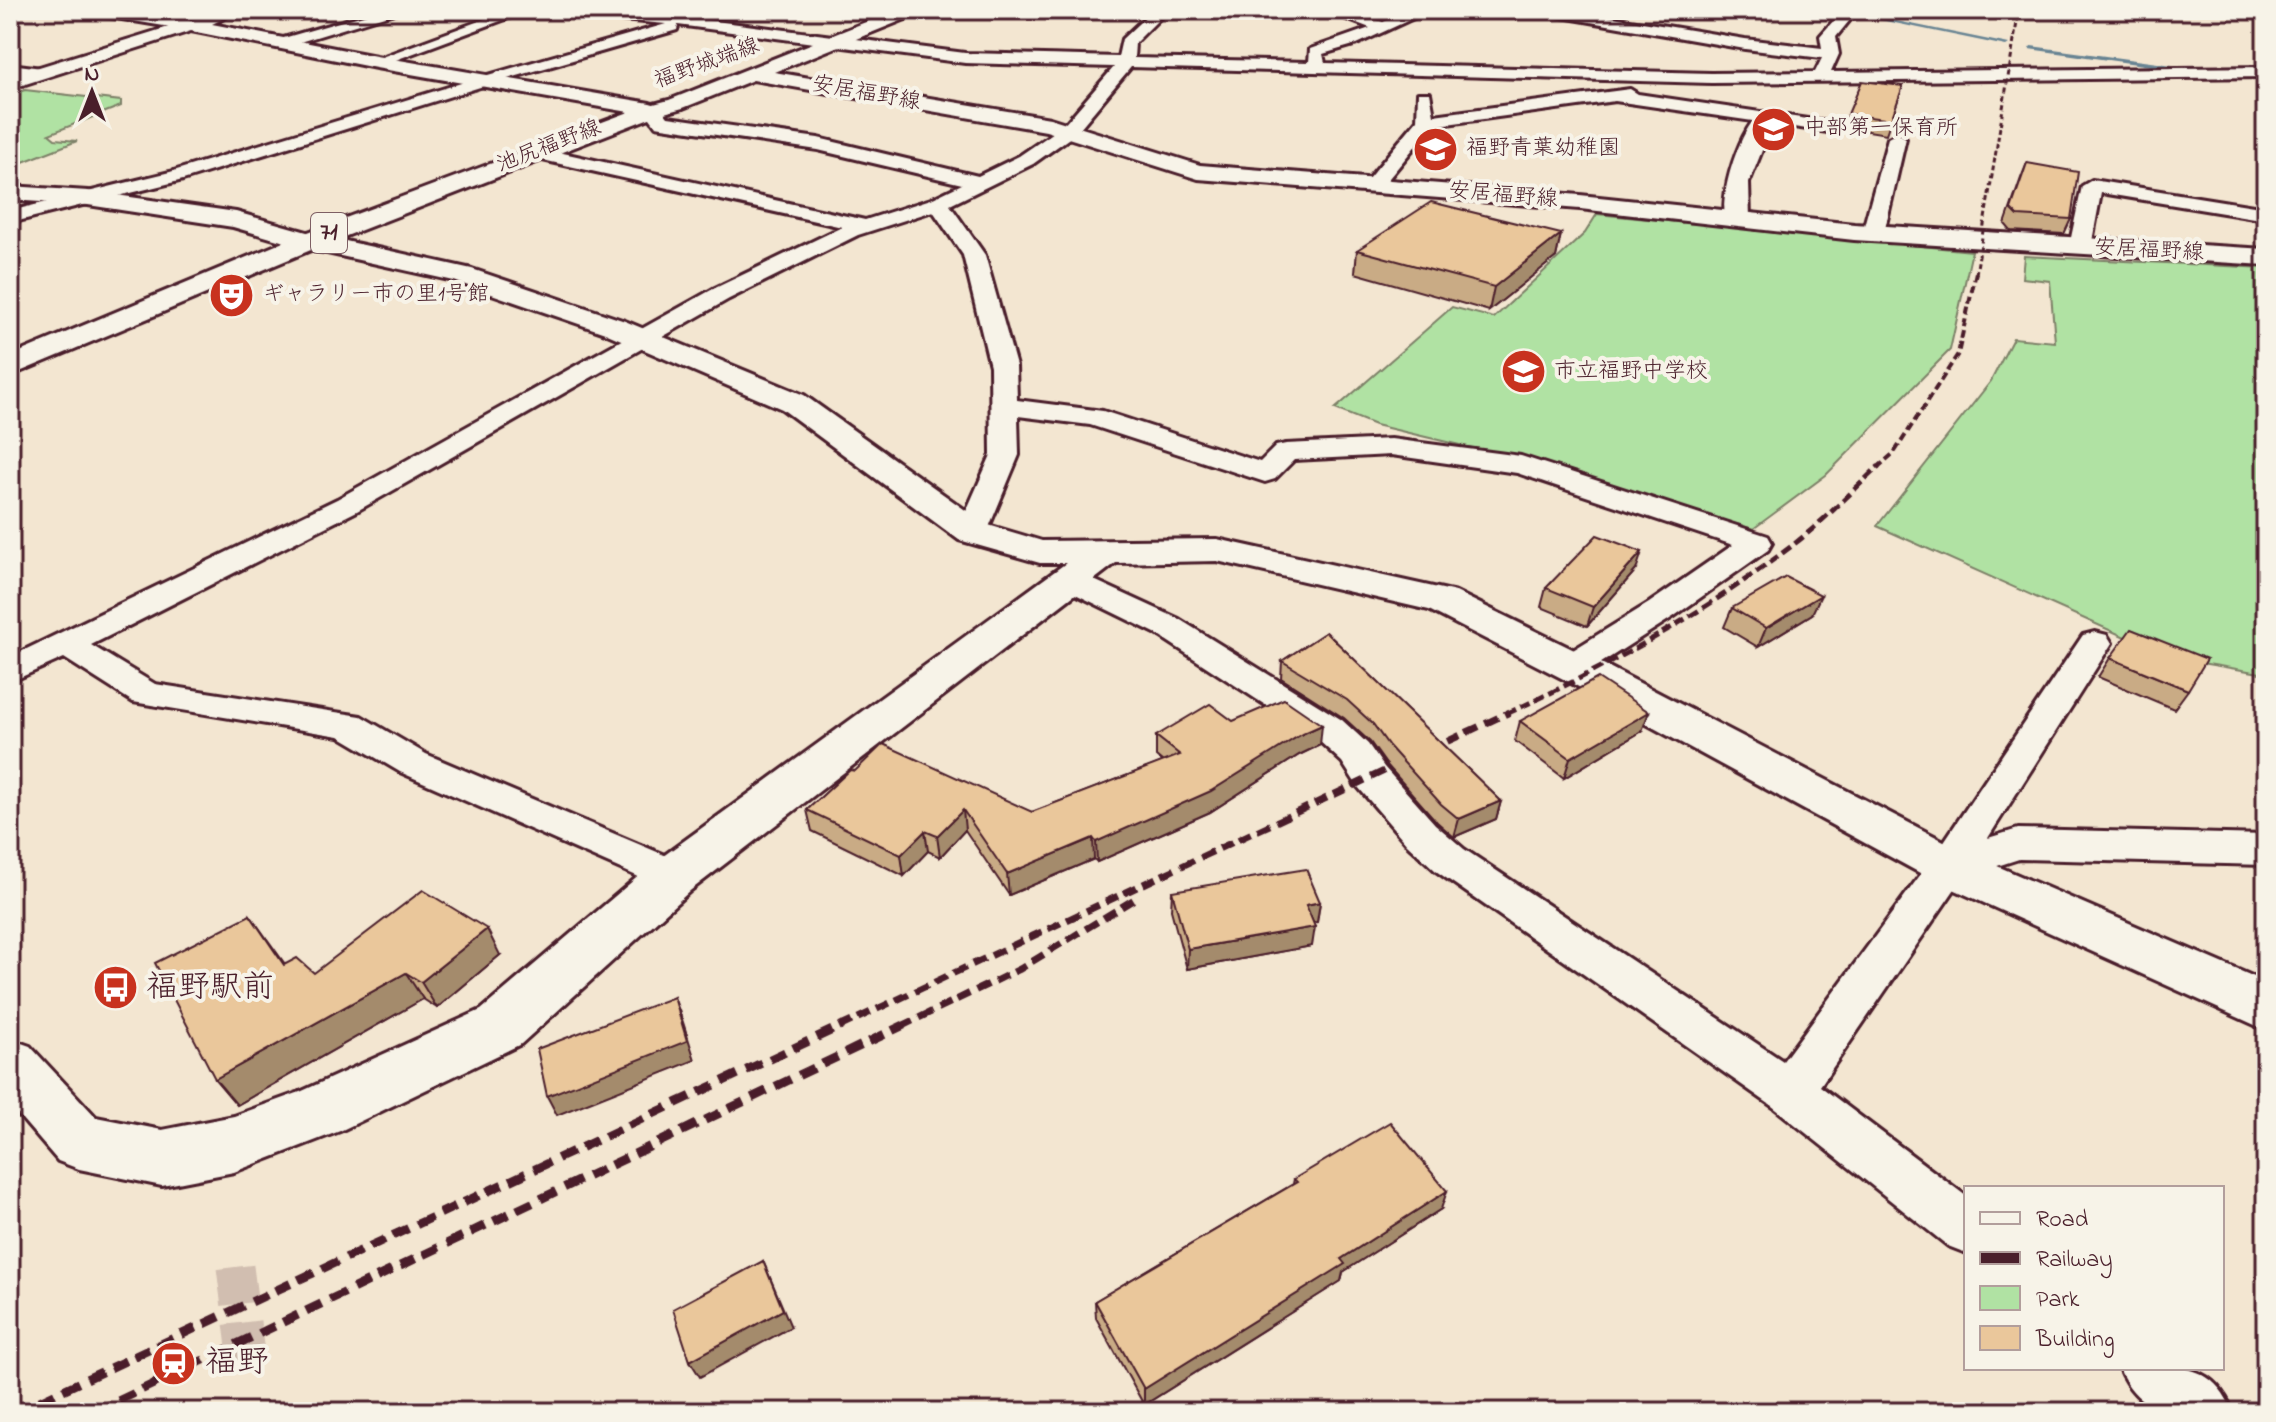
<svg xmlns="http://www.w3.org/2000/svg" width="2276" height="1422" viewBox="0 0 2276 1422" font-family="'Indie Flower','Klee One',sans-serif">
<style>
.green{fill:#b0e2a3;stroke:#7d8067;stroke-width:2}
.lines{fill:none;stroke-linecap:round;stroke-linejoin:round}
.stream{fill:#678493;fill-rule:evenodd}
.pedestrian-tunnel{stroke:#d1beb0;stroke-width:37;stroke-dasharray:37 19;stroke-linecap:butt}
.minor-casing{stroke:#4a1f2b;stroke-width:6}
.tertiary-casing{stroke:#4a1f2b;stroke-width:6}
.secondary-casing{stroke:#4a1f2b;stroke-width:6}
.primary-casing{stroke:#4a1f2b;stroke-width:6}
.minor{fill:#f7f3e8;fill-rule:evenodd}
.tertiary{fill:#f7f3e8;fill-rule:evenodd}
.secondary{fill:#f7f3e8;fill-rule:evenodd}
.primary{fill:#f7f3e8;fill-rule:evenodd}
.rail-far4{stroke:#4a1f2b;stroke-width:3;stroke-dasharray:5 3;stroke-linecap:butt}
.rail-far3{stroke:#4a1f2b;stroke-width:4;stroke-dasharray:8 4;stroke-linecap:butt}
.rail-far2{stroke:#4a1f2b;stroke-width:5;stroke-dasharray:11 5;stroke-linecap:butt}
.rail-far1{stroke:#4a1f2b;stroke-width:7;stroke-dasharray:14 7;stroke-linecap:butt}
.rail{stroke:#4a1f2b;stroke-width:9;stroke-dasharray:17 9;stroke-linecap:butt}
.wall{fill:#c9ab85;stroke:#4a1f2b;stroke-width:2}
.shaded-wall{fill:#a48b6c;stroke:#4a1f2b;stroke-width:2}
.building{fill:#eac79b;stroke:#4a1f2b;stroke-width:2}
.labels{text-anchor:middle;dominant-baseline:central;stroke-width:8;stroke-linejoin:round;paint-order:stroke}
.far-street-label{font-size:22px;fill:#4a1f2b;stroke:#f7f3e8}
.far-poi-label{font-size:22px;fill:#4a1f2b;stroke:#f7f3e8;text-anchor:start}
.shield{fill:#f7f3e8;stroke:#7e5f64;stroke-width:2}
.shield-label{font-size:24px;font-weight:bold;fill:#4a1f2b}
.near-poi-label{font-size:32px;fill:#4a1f2b;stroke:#f7f3e8;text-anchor:start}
</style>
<rect width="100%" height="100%" fill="#f3e6d1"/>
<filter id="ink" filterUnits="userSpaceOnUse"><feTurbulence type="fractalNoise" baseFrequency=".0125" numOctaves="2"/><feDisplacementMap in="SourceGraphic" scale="16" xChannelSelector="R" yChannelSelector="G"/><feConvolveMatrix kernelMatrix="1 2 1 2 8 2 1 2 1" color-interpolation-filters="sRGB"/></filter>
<g filter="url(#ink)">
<path class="green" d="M25,90L121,101V106L49,134L55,139L77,141L10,167V95Z
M1597,214L1972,251L1950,350L1826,475L1753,529L1502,455L1375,425L1335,409L1452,307L1494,318L1585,233Z
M2024,256L2266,268V674L2172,658L1877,526L1991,381L2013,338L2055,342L2050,281L2022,278Z"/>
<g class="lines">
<path class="stream" d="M1832,10H1843L2009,44L2006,46Z
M2031,46L2180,66L2183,68L2180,70L2029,49Z"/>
<path class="pedestrian-tunnel" d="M235,1267L248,1370"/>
<defs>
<path id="minor" d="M381,10H404L290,45L285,47L277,42L280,39Z
M509,10H530L382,65H370L368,62Z
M547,10H604L692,18L965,53L1118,57L1122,39L1153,10H1168L1135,43L1134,58L1309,62L1310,49L1370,28L1323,10H1345L1383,22L1412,10H1431L1357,44L1323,54L1325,63L1711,73L1815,72L1822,58L1745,49L1545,14L1538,10H1570L1745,39L1822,48L1820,36L1843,10H1858L1836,37L1839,54L1831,72L2266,67V77L1711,83L1131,67L1075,134L1033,164L950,205L985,255L1016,366L1017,400L1103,411L1260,462L1276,446L1286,444L1391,439L1521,456L1768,536L1772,543L1768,550L1673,617L1584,674L1572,677L1560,674L1555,666L1560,658L1649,603L1733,545L1517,473L1391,455L1294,460L1275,479L1265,482L1090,425L1018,416L1019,455L987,532L983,538L972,541L961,538L957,532L991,455L990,366L963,255L933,211L858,235L729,299L357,511L91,645L155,684L361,716L426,754L688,865L694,876L688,887L673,892L400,772L339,736L133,702L64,658L10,682V657L337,499L713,289L842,227L529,157L527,153L529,149L536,147L865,220L931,199L962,184L818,150L662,127L656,126L644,110L653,105L659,106L668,117L818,138L978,176L1019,156L1063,126L1114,67L965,63L678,25L677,30L493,83L183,180L10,223V211L170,172L481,77L666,24L554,14Z
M10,64L42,68L50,73L42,78L10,74Z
M1630,89L1638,94L1828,122L1837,127L1828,132L1615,101L1432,126L1380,189H1366L1363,185L1417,120L1418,93H1430L1434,115Z
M1897,133L1906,138L1884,233L1880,237H1866L1862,233L1888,138Z
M2092,180L2266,208V220L2101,193L2091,247L2080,253L2069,247L2082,186Z
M1070,569L1179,619L1342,720L1368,744L1384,767L1435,824L1464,849L1783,1061L1935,855L2083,635L2095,632L2107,635L2112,643L1988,838L2018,829L2266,835V865L2019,859L1963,877L1820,1086L1966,1196V1253L1948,1246L1772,1106L1436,871L1407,844L1358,787L1342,762L1316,738L1155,633L1059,586L1054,579L1059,572Z
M2119,1368C2169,1368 2210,1356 2233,1412C2182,1412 2142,1422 2119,1368Z"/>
<path id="tertiary" d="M1764,112L1775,118L1749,183L1750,219L1746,224H1728C1714,205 1743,117 1764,112Z
M10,186L88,191L236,212L314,234L472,269L625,321L804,395L985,524L1042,541L1217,539L1456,592L1605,665L1967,853L2266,982V1030L1931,879L1575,685L1429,610L1217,561L1116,563L691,890L521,1044L340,1131L234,1172L162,1186L79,1169L58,1161L10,1105V1039L30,1046L96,1117L162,1130L234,1116L300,1092L481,1010L655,862L1066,563H1040L959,540L782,409L605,333L454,281L309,249L233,227L88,205L10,200Z"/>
<path id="secondary" d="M89,10C112,10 182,11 197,25L188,30L98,15Z
M896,10H921L918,14L774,72L1050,118L1200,165L1580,195L1854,224L2266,249V265L1854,240L1580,209L1198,179L1046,131L753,80L683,108L653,116L642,110L646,106L669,100Z"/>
<path id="primary" d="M217,12L226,17L212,24L376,56L650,103L660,106L664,110L660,114L318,247L10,376V356L300,235L629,112L376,68L191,31L10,89V76Z"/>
</defs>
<use href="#minor" class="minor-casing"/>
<use href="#tertiary" class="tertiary-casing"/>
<use href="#secondary" class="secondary-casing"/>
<use href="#primary" class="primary-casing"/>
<use href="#minor" class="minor"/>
<use href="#tertiary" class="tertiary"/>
<use href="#secondary" class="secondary"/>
<use href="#primary" class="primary"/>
<path class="rail-far4" d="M1976,274L2019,10"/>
<path class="rail-far3" d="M1877,468L1894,453L1958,354L1976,272"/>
<path class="rail-far2" d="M1506,714C1606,668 1701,615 1789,548C1821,524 1850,493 1879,466"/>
<path class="rail-far1" d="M839,1027L1510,712
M900,1027L1020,969L1136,898"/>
<path class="rail" d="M16,1412L843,1025
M95,1412L904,1025"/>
</g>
<path class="wall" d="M1903,86L1886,134L1844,127L1848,114Z
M2027,163L2071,219L2064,234L2011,231L2005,224L2021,178Z
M1561,234L1556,257L1489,311L1355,273L1357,250Z
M1636,570L1587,626L1541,607L1546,588Z
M1732,608L1812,614L1758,647L1724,627Z
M1326,632L1501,801L1496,819L1454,837L1437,822L1386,764L1370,742L1344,718L1281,678L1282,661Z
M2110,658L2188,690L2174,709L2098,677Z
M1233,721L1320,745L1299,755L1210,812L1097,862L1094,859L1009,895L965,830L940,857L928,851L904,876L812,831L807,810L850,770L1032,812L1163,762L1156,756V736Z
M1520,721L1642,731L1564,778L1515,741Z
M1172,891L1320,902L1317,922H1313L1312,946L1187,969L1171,910Z
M250,915L285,964L314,973L500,955L437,1008L423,999L237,1105L215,1079Z
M1294,1179L1441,1209L1343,1272L1341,1281L1144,1405L1096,1318L1095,1301L1293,1184Z"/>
<path class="shaded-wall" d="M1561,234L1556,257L1489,311L1494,287Z
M1642,552L1636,570L1587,626L1593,607Z
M1821,595L1812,614L1758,647L1766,628Z
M1649,712L1642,731L1564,778L1570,758Z
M1322,725L1320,745L1299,755L1210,812L1097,862L1096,842L1302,734Z
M1501,801L1496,819L1454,837L1459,819Z
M963,810L965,830L940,857L937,836Z
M925,831L928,851L904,876L901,855Z
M1093,838L1094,859L1009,895L1007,874Z
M1320,902L1317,922L1303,924L1306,905Z
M1315,927L1312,946L1187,969L1188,949Z
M487,929L500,955L437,1008L421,982Z
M406,973L423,999L237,1105L215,1079Z
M674,997L681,1016L695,1060L557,1115L547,1096Z
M1447,1191L1441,1209L1343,1272L1341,1281L1144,1405V1389L1341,1259Z
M763,1261L791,1327L700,1377L690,1361Z"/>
<path class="building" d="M1862,81L1903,86L1891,120L1848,114Z
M2027,163L2078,172L2071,219L2018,216L2011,209Z
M1431,202L1561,234L1494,287L1357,250Z
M1597,535L1642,552L1593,607L1546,588Z
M1786,577L1821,595L1766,628L1732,608Z
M2131,629L2207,659L2188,690L2110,658Z
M1326,632L1501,801L1459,819L1441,804L1389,746L1373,724L1347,700L1282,661Z
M1598,678L1649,712L1570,758L1520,721Z
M1284,699L1322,725L1302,734L1211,791L1096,842L1093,838L1007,874L963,810L937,836L925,831L901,855L807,810L850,770L855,771L883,744L1032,812L1180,755L1156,736L1210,704L1233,721Z
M1306,869L1320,902L1306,905L1315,927L1188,949L1172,891Z
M423,890L487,929L421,982L406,973L215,1079L155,963L250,915L284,965L297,958L314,973Z
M674,997L687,1041L547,1096L537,1049Z
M1390,1122L1447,1191L1341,1259L1345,1264L1144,1389L1095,1301L1297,1182L1294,1179Z
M763,1261L783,1310L690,1361L673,1309Z"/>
</g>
<defs>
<symbol id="school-disc" viewBox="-11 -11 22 22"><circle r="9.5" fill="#c8321e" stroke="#f7f3e8"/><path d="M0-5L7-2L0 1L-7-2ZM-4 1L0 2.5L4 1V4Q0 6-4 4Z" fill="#fff"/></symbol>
<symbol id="theatre-disc" viewBox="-11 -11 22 22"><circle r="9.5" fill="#c8321e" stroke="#f7f3e8"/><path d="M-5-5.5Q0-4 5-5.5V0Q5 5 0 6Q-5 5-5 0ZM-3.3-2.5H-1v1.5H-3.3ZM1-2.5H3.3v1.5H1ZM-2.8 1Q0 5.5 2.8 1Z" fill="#fff"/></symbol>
<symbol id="bus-disc" viewBox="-11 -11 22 22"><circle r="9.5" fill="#c8321e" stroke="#f7f3e8"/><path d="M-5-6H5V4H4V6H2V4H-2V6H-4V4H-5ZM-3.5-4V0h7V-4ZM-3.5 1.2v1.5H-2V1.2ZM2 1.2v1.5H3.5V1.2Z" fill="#fff"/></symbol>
<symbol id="station-disc" viewBox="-11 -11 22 22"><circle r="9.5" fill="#c8321e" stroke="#f7f3e8"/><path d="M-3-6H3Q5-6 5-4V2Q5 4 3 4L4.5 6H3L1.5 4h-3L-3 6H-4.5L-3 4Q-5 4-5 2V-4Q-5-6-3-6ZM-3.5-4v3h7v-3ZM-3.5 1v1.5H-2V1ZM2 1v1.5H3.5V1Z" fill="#fff"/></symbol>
</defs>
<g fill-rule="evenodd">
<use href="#school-disc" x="1748" y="104" width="51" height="51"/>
<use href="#school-disc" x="1410" y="124" width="51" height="51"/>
<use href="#theatre-disc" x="206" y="270" width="51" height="51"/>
<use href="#school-disc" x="1498" y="346" width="51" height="51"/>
<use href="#bus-disc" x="90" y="962" width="51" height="51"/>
<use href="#station-disc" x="148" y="1338" width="51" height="51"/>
</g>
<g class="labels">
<g class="far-street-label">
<text transform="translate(707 64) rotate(-20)">福野城端線</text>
<text transform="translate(866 94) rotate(10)">安居福野線</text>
<text transform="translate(549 147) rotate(-21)">池尻福野線</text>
<text transform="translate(1503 196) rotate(5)">安居福野線</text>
<text transform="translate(2149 251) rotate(3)">安居福野線</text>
</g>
<g class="far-poi-label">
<text x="1804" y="129">中部第一保育所</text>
<text x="1466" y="149">福野青葉幼稚園</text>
<text x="262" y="295">ギャラリー市の里1号館</text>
<text x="1554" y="372">市立福野中学校</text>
</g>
<rect class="shield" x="311" y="213" width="36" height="40" rx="6"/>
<g class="shield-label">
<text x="329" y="233">71</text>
</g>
<g class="near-poi-label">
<text x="146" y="988">福野駅前</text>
<text x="205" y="1363">福野</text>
</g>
</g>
<rect width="2276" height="1422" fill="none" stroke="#f7f3e8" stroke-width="40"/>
<rect x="20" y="20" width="2236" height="1382" fill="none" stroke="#4a1f2b" stroke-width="3" filter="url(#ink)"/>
<rect x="1964" y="1186" width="260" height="184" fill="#f7f3e8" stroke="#b29e9c" stroke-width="2"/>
<rect x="1980" y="1212" width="40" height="12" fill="#f7f3e8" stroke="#b29e9c" stroke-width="2"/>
<text x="2036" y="1226" font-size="24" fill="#4a1f2b">Road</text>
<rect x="1980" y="1252" width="40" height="12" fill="#4a1f2b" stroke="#b29e9c" stroke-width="2"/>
<text x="2036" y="1266" font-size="24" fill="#4a1f2b">Railway</text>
<rect x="1980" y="1286" width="40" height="24" fill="#b0e2a3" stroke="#b29e9c" stroke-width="2"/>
<text x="2036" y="1306" font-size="24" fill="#4a1f2b">Park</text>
<rect x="1980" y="1326" width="40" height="24" fill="#eac79b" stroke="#b29e9c" stroke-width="2"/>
<text x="2036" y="1346" font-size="24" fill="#4a1f2b">Building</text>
<g transform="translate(92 92)" stroke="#f7f3e8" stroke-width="6" paint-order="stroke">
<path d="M0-6L14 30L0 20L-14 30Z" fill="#4a1f2b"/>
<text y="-12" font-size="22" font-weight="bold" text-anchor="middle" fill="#4a1f2b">N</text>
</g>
</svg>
